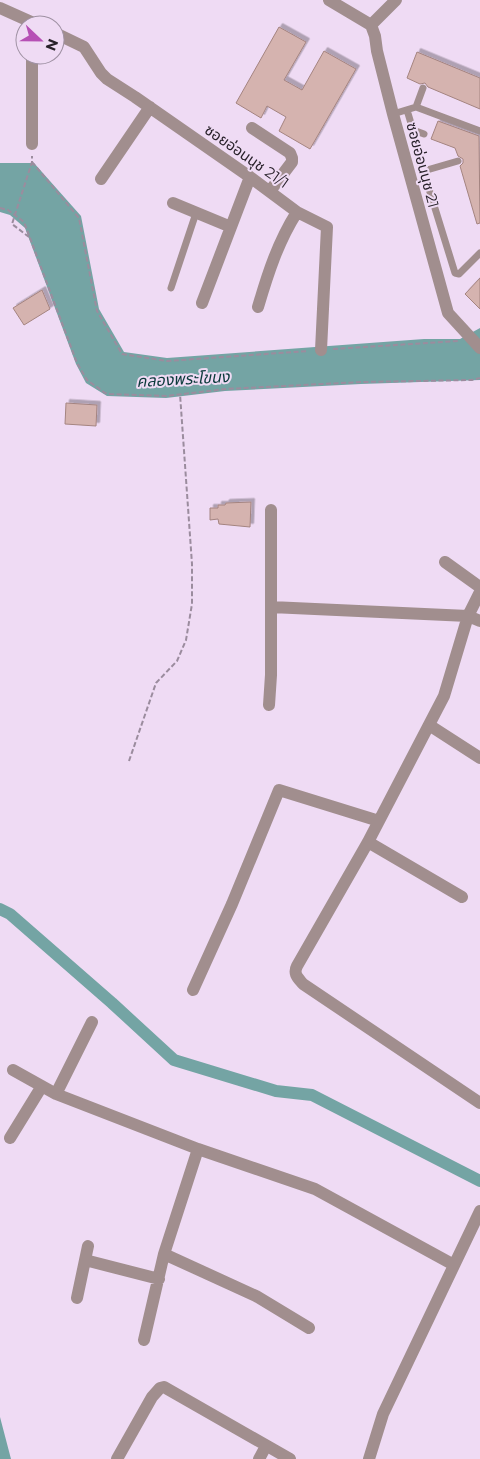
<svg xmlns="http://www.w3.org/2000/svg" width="480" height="1459" viewBox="0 0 480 1459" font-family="Montserrat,'Noto Sans Thai',sans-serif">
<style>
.water{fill:#74a4a4}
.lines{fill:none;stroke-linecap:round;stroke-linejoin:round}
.canal{stroke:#74a4a4;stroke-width:12}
.building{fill:#d5b3af;stroke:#a48480;filter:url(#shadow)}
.path{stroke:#9b8c9e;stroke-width:2;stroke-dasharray:5 2.5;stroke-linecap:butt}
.service{stroke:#a18e8e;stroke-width:7}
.minor{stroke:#a18e8e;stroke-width:12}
.labels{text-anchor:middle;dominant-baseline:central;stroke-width:4;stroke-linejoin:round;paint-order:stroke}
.street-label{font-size:15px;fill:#28212a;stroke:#efdbf4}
.water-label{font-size:16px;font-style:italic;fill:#0a393a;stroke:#efdbf4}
</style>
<defs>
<filter id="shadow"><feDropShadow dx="3.5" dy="-3.5" stdDeviation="0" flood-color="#0004"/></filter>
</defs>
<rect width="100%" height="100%" fill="#efdbf4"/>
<path class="water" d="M0,163H34L81,216L99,309L124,352L167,358L424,339H460L480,328V380L361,384L225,391L166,398L107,396L86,383L76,364L25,228L10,215L0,212Z
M0,1417L11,1459H0Z"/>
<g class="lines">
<path class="canal" d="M0,909L10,914L112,1003L174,1060L276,1091L312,1095L480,1181"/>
</g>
<path class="building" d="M279,27L306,42L284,80L302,90L324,51L356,69L310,149L279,131L286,117L267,106L261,118L236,103Z
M417,52L480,78V109L428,87L425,83L420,84L407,78Z
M438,121L479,136L480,223L477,224L460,166L463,163V159L458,156L455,148L431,139Z
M480,278V309L465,294Z
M42,290L50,309L24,325L13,308Z
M66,403L97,405L96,426L65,424Z
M251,502L250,527L219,524L218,519L210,520V508H218V505H225L226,503Z"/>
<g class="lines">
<path class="path" d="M32,162L79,218L97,311L122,354L167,361L308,351
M0,208L8,210L24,222L77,363L87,380L105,393L110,394L166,396L226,389L362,382L472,380L480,378
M29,237L12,224L32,162V156
M333,349L458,341
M129,761L156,683L177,661L186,640L192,604V564L180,394"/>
<path class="service" d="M416,107L480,131
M407,110L413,130L424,134
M393,114L416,107L423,88
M458,161L427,170L425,172V176L455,273L459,274L480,253
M171,288L196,213"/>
<path class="minor" d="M329,0L371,25L375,36L377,51L393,114L448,313L480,348
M0,8L38,25
M371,25L396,0
M55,33L84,47L101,73L107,79L135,97L250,177L297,212L327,227L321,350
M252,128L290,153L292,158V162L270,191
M32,144V55
M101,179L150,107
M173,203L231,227
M202,303L250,177
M258,307C268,273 278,242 297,212
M445,562L480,587
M480,592L468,616L444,696L368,842L297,966C293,974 298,978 303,984L480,1103
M271,607L468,616L480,621
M269,705L271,675V510
M429,725L480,758
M368,842L462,897
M193,990L232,904L279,790L379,821
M13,1070L56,1094L198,1149L315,1189L454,1265
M56,1094L92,1022
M10,1138L42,1086
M164,1254L256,1296L309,1328
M85,1260L159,1279
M77,1298L88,1246
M144,1340L164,1254L198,1149
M117,1459L152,1397L160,1388L164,1387L290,1459
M259,1459L266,1446
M369,1459L383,1414L480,1211"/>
</g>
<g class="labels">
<g class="street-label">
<text transform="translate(247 156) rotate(35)">ซอยอ่อนนุช 21/1</text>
<text transform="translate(423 165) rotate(75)">ซอยอ่อนนุช 21</text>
</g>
<g class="water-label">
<text transform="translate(183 379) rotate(-3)">คลองพระโขนง</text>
</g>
</g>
<g transform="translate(40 40) rotate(112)"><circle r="24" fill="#efdbf4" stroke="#9f91a3"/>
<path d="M0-4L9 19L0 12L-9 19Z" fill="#b650b5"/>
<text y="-8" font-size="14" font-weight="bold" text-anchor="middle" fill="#28212a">N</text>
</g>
</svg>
